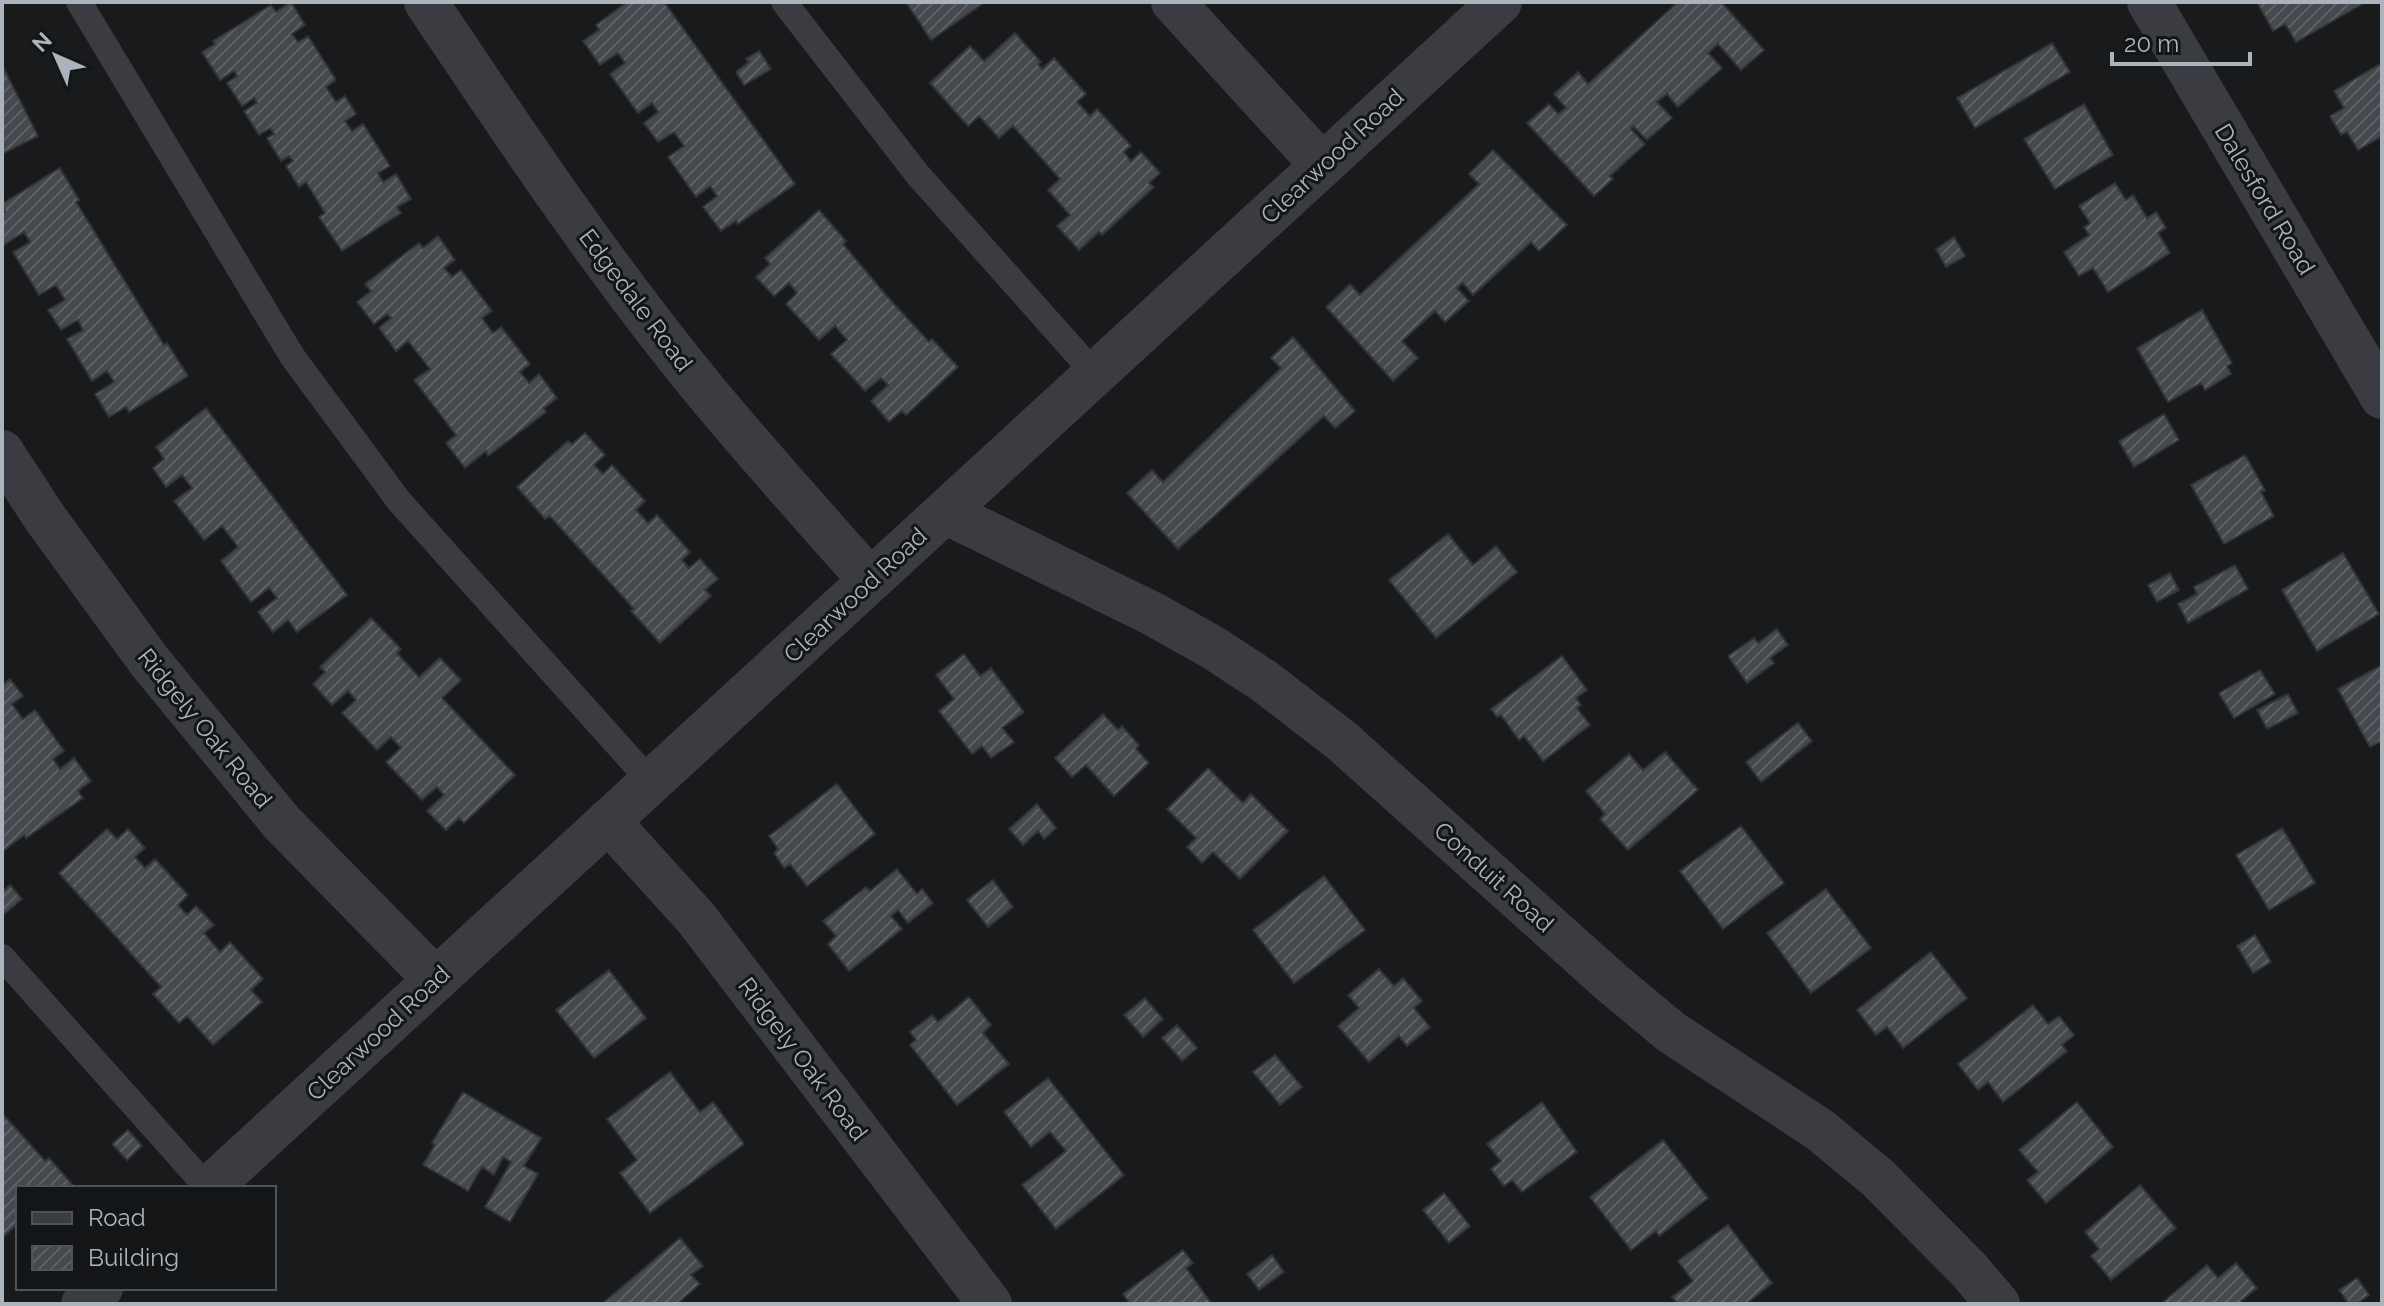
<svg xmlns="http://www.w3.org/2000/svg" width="2384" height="1306" viewBox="0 0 2384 1306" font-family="Raleway,sans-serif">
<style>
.building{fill:url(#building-hatch);stroke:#333438;stroke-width:2}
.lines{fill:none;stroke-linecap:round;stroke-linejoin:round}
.lane{stroke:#3a3c41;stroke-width:26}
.street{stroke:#3a3c41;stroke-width:44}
.labels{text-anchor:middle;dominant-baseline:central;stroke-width:6;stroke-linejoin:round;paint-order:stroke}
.street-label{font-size:24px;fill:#abb3bc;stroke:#141517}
</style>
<defs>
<pattern id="building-hatch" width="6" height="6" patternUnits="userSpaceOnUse" patternTransform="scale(2)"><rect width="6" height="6" fill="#45484c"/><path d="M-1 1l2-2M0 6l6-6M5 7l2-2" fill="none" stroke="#5d6064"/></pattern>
</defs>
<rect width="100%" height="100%" fill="#191a1c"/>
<path class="building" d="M291,2L305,25L292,34L298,42L308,36L336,80L326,87L336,102L345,96L356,114L345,121L352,131L363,124L390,166L378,173L383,182L396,174L411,199L397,207L401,213L342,251L319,217L325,213L306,182L299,187L286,166L293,161L289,156L281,161L267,138L274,134L270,128L259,135L244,111L257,103L254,98L242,106L227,83L237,76L234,71L220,80L202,52L215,44L213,41L271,5L276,12Z
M627,2H664L795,184L738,224L736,221L721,231L703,207L717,196L710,186L696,197L668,157L684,146L674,132L658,142L644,123L658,112L652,103L638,113L610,74L625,63L618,53L600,65L583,41L599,30L596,25Z
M906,2H985L931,40Z
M1721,2L1764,50L1741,70L1718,44L1708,53L1722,68L1678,107L1667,94L1657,102L1672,118L1647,140L1633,126L1631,129L1645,144L1610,176L1613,179L1594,196L1527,123L1549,104L1558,114L1566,108L1554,94L1578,72L1588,84L1678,2Z
M2261,2H2364V3L2296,42L2285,24L2273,31L2258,4Z
M1015,33L1041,62L1038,64L1042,69L1054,58L1086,94L1077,102L1090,116L1097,109L1131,146L1124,152L1131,161L1141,152L1160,173L1149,183L1154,187L1102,235L1099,232L1079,250L1057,226L1070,215L1048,190L1060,179L1013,126L999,138L979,116L968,126L930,83L970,46L984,61Z
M2052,43L2070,72L1975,128L1957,98Z
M759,51L771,69L744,85L736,72L749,62L746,59Z
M2382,63V136L2358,150L2347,132L2341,135L2330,116L2344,108L2334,91Z
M2,65L38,136L2,154Z
M2084,104L2113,155L2055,189L2024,139Z
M1493,150L1567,225L1539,251L1531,242L1473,295L1463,283L1457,288L1469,301L1445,322L1435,311L1402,341L1418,358L1393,381L1326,307L1350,284L1360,295L1479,184L1469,174Z
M60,168L79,200L76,202L164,345L167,343L188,376L129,412L126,407L109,417L95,394L114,382L107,371L92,381L67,339L83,330L78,320L61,330L48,310L65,300L56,285L39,295L13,252L30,242L24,232L2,246V213L5,212L2,204Z
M2115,183L2126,200L2133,195L2147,218L2156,212L2166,228L2158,233L2170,253L2108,292L2093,268L2079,276L2064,252L2089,235L2084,227L2090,223L2079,206Z
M819,210L846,241L843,244L885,294L929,342L932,339L958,367L906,415L902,411L889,422L871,401L888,385L881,378L865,391L831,354L847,340L835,326L819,340L786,304L797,293L789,283L774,296L756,277L770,264L765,258Z
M438,236L455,260L444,268L452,277L461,270L492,311L482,318L493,333L501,327L530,364L520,372L529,383L539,374L557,398L544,408L546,412L488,456L486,451L465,468L446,443L456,435L414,380L430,369L408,341L396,351L379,328L391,318L387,314L374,324L357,302L371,291L365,284L419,243L423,248Z
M1954,237L1965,256L1946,267L1936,249Z
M2202,310L2232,363L2227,366L2231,374L2205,390L2201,383L2168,402L2137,348Z
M1293,337L1355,411L1335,428L1324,416L1178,549L1127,493L1152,470L1163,482L1281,368L1271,358Z
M206,408L347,595L297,632L288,620L273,632L258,612L277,598L269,588L251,602L221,561L238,547L222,526L204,540L174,501L192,488L182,475L166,487L153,468L164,459L156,447Z
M2164,414L2179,440L2134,467L2119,441Z
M585,433L605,455L594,465L603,474L612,465L645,501L636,510L648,523L657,515L690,552L682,560L689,568L700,559L718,579L705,590L711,596L660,643L631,611L634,609L550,516L545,519L517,487L568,441L572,444Z
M2245,455L2265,490L2261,492L2274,516L2224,544L2191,485Z
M1448,534L1473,565L1496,546L1517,572L1436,638L1389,580Z
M2343,553L2379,614L2317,651L2282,590Z
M2235,565L2248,589L2188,623L2178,604L2197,594L2194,587Z
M2170,573L2179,590L2157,602L2148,585Z
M371,618L401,649L397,653L419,677L440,658L461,680L442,698L515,775L464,823L459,818L446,830L427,811L444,795L437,787L422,800L386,762L401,748L391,737L377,750L342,713L356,700L348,691L332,705L313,684L325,672L320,667Z
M1777,629L1788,645L1770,658L1774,663L1747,683L1728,656L1754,638L1758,643Z
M964,654L980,676L991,668L1024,712L1002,728L1014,742L991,758L982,746L972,754L939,711L954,699L936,675Z
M1562,656L1587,690L1576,698L1581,705L1577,708L1590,725L1543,761L1524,736L1519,740L1501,715L1497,717L1491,709Z
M2382,665V741L2370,747L2338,689Z
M2260,670L2275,694L2234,718L2219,693Z
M10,679L23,696L12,704L23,719L35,710L64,751L53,759L60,769L74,758L91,781L78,791L83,798L26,838L24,835L2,852V685Z
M2288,694L2298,713L2267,729L2257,710Z
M1103,714L1118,730L1122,726L1139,745L1136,749L1149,763L1114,796L1086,765L1072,777L1055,758Z
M1798,723L1812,741L1761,782L1746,762Z
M1665,752L1698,790L1628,850L1600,819L1605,814L1586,791L1629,754L1643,770Z
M1208,768L1243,803L1251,794L1288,831L1240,879L1213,852L1202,863L1187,847L1196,838L1167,809Z
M837,784L875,834L807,886L790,864L784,868L774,853L778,849L769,836Z
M1037,804L1056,828L1044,839L1038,831L1023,845L1009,829Z
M1741,826L1784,883L1723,929L1680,871Z
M2282,828L2315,883L2269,910L2236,855Z
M107,829L117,839L128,829L145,848L135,857L145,868L155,859L188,895L178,905L187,915L196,906L214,925L204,933L220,952L230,942L263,979L251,990L262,1002L213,1045L187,1016L179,1023L153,994L161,987L59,873Z
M897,869L917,894L922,889L933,903L908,923L898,910L891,916L902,929L849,971L828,944L836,936L823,921L866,887L870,891Z
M1324,876L1365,930L1294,983L1253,930Z
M993,880L1013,907L988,927L967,900Z
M10,885L22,899L3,915L2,892Z
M1826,889L1871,948L1811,993L1767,933Z
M2255,935L2271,962L2253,973L2237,946Z
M1931,952L1967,998L1903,1048L1887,1027L1876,1035L1857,1010Z
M1379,969L1394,986L1403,978L1422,1001L1414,1008L1430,1027L1407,1046L1399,1036L1369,1062L1338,1026L1359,1008L1348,995Z
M609,970L646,1018L594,1058L556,1010Z
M969,997L991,1025L983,1033L1009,1064L957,1105L910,1045L916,1040L910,1032L932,1015L938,1022Z
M1145,998L1163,1019L1143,1037L1124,1015Z
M2033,1005L2048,1024L2059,1016L2074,1035L2062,1045L2067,1051L2003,1102L1988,1082L1978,1090L1958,1064Z
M1177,1025L1197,1048L1182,1061L1162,1038Z
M1275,1055L1302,1087L1280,1105L1253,1072Z
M670,1072L700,1112L713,1102L744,1144L650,1213L620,1173L637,1160L607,1119Z
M1048,1078L1124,1175L1056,1229L1022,1185L1066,1151L1050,1132L1031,1147L1004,1112Z
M463,1092L541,1138L524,1166L538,1174L510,1222L485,1207L511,1162L503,1157L494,1175L482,1167L468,1191L423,1165L435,1145L432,1143Z
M1542,1102L1577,1152L1522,1192L1512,1180L1504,1186L1491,1169L1501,1161L1487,1144Z
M2077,1102L2113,1147L2046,1203L2027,1180L2038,1172L2019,1150Z
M2,1113L45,1161L49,1158L73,1185L69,1188H18V1229L15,1226L2,1238Z
M128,1130L142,1146L127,1160L112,1144Z
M1663,1140L1708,1198L1659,1236L1656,1231L1631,1250L1590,1197Z
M2140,1185L2176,1228L2111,1280L2091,1256L2099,1249L2085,1232Z
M1444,1193L1470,1226L1449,1243L1423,1210Z
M1728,1225L1772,1283L1746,1304H1678L1672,1297L1693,1281L1678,1261Z
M680,1238L703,1266L691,1275L700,1284L677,1304H602Z
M1183,1250L1193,1263L1186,1268L1211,1303L1130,1304L1123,1294Z
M1272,1255L1284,1272L1259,1290L1247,1274Z
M2236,1263L2257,1288L2241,1301L2243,1304H2161L2207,1265L2218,1278Z
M2357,1278L2369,1295L2356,1304H2349L2339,1290Z"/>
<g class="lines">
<path class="lane" d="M79,2L292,356L399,501L651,782
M784,2L918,175L1095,374
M2,957L208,1188"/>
<path class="street" d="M426,2C515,135 604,268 706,392C759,456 815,518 870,580
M1173,2L1322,165
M2149,2L2382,397
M2,452L45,518L150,662L282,823L436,980
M945,512L1153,614L1212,647L1264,681L1342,741L1611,982L1671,1032L1820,1130L1878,1178L1969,1270L1998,1304
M608,821L696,918L990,1304
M209,1188L1500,2
M83,1304L101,1288"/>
</g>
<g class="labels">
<g class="street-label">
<text transform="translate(1332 156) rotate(-43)">Clearwood Road</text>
<text transform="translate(2265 199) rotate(59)">Dalesford Road</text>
<text transform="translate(636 300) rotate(53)">Edgedale Road</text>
<text transform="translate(855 595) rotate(-43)">Clearwood Road</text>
<text transform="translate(205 728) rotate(51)">Ridgely Oak Road</text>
<text transform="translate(1494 877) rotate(42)">Conduit Road</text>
<text transform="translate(378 1033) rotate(-43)">Clearwood Road</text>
<text transform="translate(803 1059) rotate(53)">Ridgely Oak Road</text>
</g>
</g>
<rect width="2384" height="1306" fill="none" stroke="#abb3bc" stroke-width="8"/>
<rect x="16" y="1186" width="260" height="104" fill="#141517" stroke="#505459" stroke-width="2"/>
<rect x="32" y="1212" width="40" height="12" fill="#3a3c41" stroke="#505459" stroke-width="2"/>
<text x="88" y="1226" font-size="24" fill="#abb3bc">Road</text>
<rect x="32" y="1246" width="40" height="24" fill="url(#building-hatch)" stroke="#505459" stroke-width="2"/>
<text x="88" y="1266" font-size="24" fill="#abb3bc">Building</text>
<g transform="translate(56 56) rotate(315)" stroke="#141517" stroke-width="6" paint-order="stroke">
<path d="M0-6L14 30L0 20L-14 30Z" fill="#abb3bc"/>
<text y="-12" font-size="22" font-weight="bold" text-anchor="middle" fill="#abb3bc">N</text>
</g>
<path d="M2112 52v12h138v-12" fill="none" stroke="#abb3bc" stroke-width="4"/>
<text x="2124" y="52" font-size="24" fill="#abb3bc" stroke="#141517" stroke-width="6" paint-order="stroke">20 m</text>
</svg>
